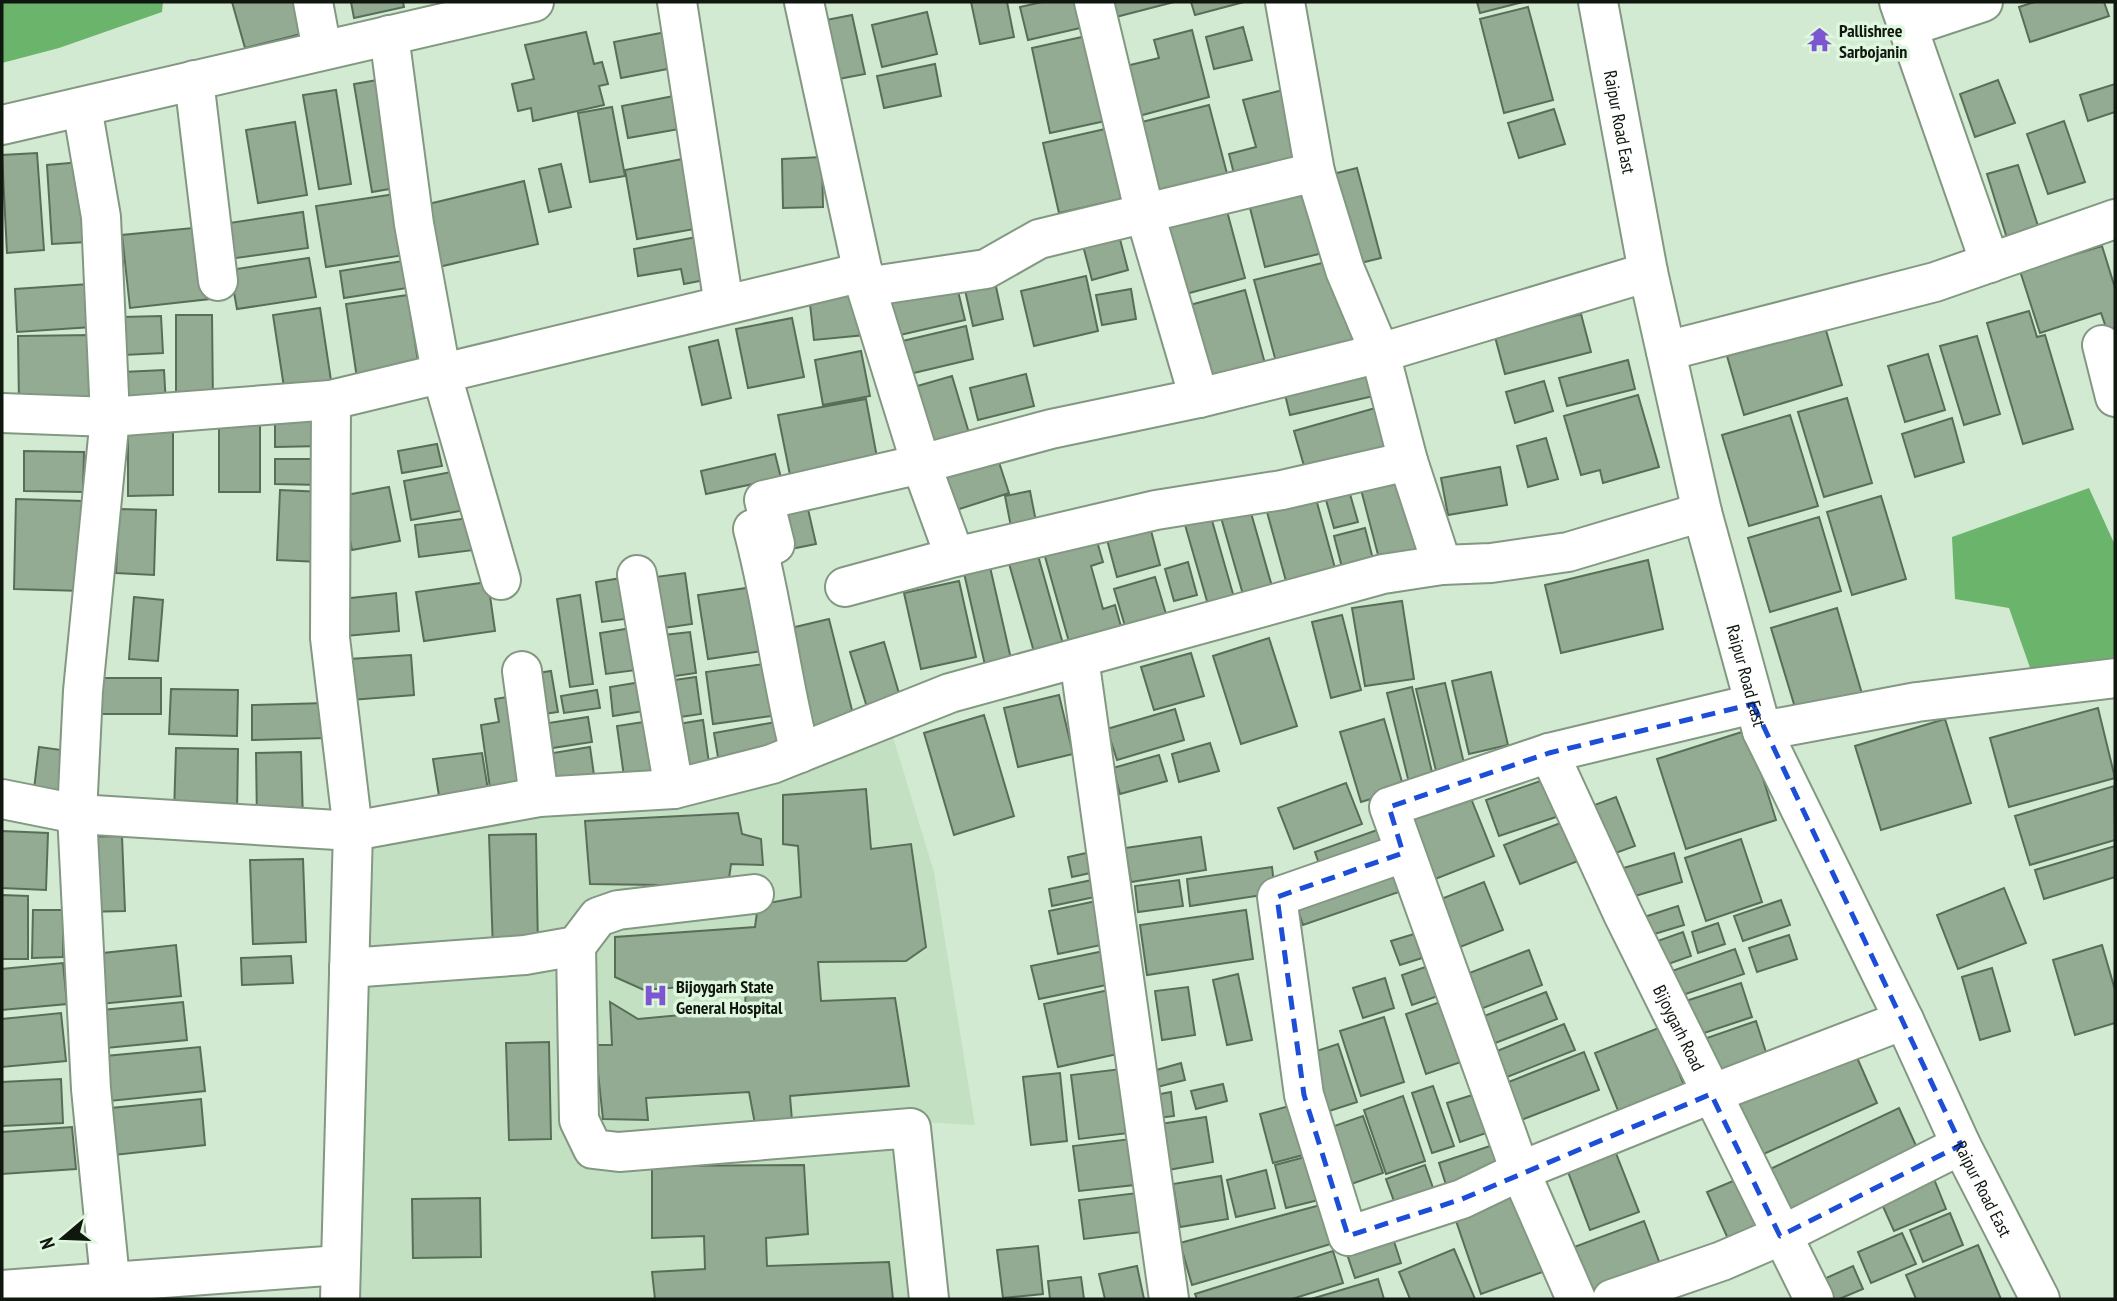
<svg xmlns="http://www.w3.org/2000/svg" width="2117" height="1301" viewBox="0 0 2117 1301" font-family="'PT Sans Narrow',sans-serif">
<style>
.built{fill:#c3e1c2}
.water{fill:#6bb46b}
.building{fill:#94ab93;stroke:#596e59;stroke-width:2}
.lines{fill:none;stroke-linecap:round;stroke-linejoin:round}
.minor-casing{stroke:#829881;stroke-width:42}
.minor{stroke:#fff;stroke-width:38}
.marked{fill:none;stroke:#1d4ed8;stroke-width:5;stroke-dasharray:14 9;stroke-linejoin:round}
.labels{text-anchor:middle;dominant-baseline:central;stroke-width:7;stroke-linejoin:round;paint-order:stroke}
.poi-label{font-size:18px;font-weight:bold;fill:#0f170f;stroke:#dff7de;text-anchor:start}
.street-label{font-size:18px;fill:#0f170f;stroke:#dff7de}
</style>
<rect width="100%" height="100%" fill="#d2ead1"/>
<path class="built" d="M890,727L934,872L975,1125L905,1121L920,1299H355L360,822L772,777Z"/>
<path class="water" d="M2,2H163L162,12L59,48L2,63Z
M2089,488L2115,545V653L2109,667L2034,679L2009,608L1955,599L1952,537Z"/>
<path class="building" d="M232,2H301L309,32L245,48Z
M351,2H403L404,7L354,18Z
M971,2H1007L1014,37L980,44Z
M1042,2H1083L1089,26L1028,40L1020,7Z
M1112,2H1174L1116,17Z
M1191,2H1244L1195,15Z
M1477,2H1523L1480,13Z
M2035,2H2104L2109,16L2030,42L2019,7Z
M1528,7L1553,100L1504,113L1480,19Z
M927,12L937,54L882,67L872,25Z
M852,15L865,74L828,81L816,22Z
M1243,27L1252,60L1214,69L1206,37Z
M1192,30L1209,97L1139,116L1126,66L1159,58L1154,40Z
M671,31L678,67L621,78L614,42Z
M586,32L594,64L602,62L608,84L599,86L604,105L533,121L531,108L518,111L512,84L534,79L525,45Z
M1091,35L1110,120L1050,133L1032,48Z
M935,64L941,96L884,108L877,76Z
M389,78L407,186L372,192L354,84Z
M1998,80L2015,123L1975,137L1960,94Z
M2115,84V112L2088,121L2080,95Z
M336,90L351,184L319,189L303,95Z
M1283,90L1302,164L1236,182L1229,154L1256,147L1243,100Z
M679,95L685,128L628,138L622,106Z
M1209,105L1230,185L1155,204L1134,124Z
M612,107L625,176L590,182L578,113Z
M1554,109L1565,144L1519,158L1508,123Z
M2064,121L2085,182L2048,194L2027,134Z
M295,122L307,195L258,203L246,130Z
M1114,127L1130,197L1059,213L1043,143Z
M37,153L44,250L7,253L2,155Z
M693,157L706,227L637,239L625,170Z
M822,157L823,207L783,208L782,159Z
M81,162L87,242L52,244L47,165Z
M561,164L571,207L549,212L539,169Z
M2018,165L2042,238L2010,248L1987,174Z
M1357,168L1381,258L1348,266L1325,176Z
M524,181L538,244L430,269L416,207Z
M1306,189L1323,253L1265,267L1249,204Z
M402,193L411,254L326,267L316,206Z
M1224,200L1245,278L1182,295L1161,216Z
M303,212L308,248L229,259L223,224Z
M1116,224L1128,270L1092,280L1080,234Z
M203,227L210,299L130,308L122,235Z
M707,235L715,278L684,284L681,269L638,276L634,249Z
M2102,246L2115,288V334L2109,336L2101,313L2040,333L2020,271Z
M309,258L316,297L237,309L230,270Z
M1334,260L1358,353L1279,373L1254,280Z
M403,261L407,288L344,298L340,271Z
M1086,276L1098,331L1034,346L1021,291Z
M995,282L1003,319L973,326L965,290Z
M89,284L92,327L17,332L15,289Z
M957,287L965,320L887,338L879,305Z
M1131,289L1136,319L1102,325L1096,295Z
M861,290L865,335L814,340L809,295Z
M1245,290L1267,371L1212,386L1190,305Z
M408,295L420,375L358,385L346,304Z
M320,308L332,387L285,394L273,315Z
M2029,311L2037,337L2045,335L2073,429L2023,444L1987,323Z
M1581,314L1591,352L1505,374L1495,337Z
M176,315H212L213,405H176Z
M161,316L163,353L124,355L122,317Z
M792,318L804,377L748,388L736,329Z
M966,326L973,359L901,376L894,343Z
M1825,327L1842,385L1744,415L1727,356Z
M93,335L94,402L19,403L18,336Z
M1977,336L2000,414L1964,425L1940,346Z
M718,340L731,398L702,405L689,347Z
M861,351L870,396L823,405L815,360Z
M1928,354L1945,410L1905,422L1888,366Z
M1379,360L1387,393L1290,415L1282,382Z
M1628,360L1635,389L1567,406L1559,378Z
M164,370L166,405L124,406L123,372Z
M1026,374L1034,406L978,420L970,388Z
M952,376L972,443L932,454L914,387Z
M1544,381L1553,411L1515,423L1506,392Z
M1638,395L1659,467L1603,483L1600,470L1581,475L1564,416Z
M1847,398L1872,483L1824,497L1798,412Z
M866,399L879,468L792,485L778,415Z
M1386,405L1400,455L1308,480L1294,431Z
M322,412L323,446L275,447V413Z
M219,414H260V492H219Z
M1790,415L1818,506L1749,526L1722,435Z
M1952,418L1964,462L1915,477L1902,434Z
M128,422H173V495L128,496Z
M1546,438L1558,479L1528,487L1517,446Z
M437,444L442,466L402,473L398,451Z
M995,450L1009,493L947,513L933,471Z
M24,451L84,452L83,492L24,491Z
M775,454L781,478L706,494L701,471Z
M275,459H322V485L275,484Z
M1404,465L1428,557L1382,570L1358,478Z
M1500,467L1507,505L1448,515L1441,478Z
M457,471L465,510L411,520L404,481Z
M1346,480L1358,522L1334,528L1322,486Z
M389,487L400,541L352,550L341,496Z
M1313,488L1338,579L1289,592L1264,501Z
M280,490L323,492L320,562L277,560Z
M1030,491L1038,532L1013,537L1005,496Z
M805,496L816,544L781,551L770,504Z
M1881,496L1906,579L1852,595L1827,512Z
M16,499L84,501L82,591L14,589Z
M1247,499L1275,597L1246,605L1218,507Z
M119,509L156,510L154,575L116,573Z
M1209,510L1237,608L1211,615L1183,518Z
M1819,517L1841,591L1770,612L1748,538Z
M469,518L474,550L419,557L415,525Z
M1149,523L1160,565L1117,577L1106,536Z
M1365,528L1376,571L1345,579L1334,536Z
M1094,531L1103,562L1091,566L1103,609L1115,605L1125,641L1073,656L1042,546Z
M1037,552L1067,658L1038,666L1008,560Z
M1648,560L1663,629L1561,653L1545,585Z
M1188,562L1197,595L1174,601L1165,569Z
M990,567L1011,659L985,665L964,573Z
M685,573L692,624L656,629L648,578Z
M634,576L640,617L602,622L596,582Z
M1155,577L1169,624L1128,636L1114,589Z
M959,581L976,657L921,669L904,593Z
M488,582L495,631L424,641L416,592Z
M760,586L769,650L708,659L698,595Z
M396,593L399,631L346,636L342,599Z
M580,595L593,684L570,687L557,599Z
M134,597L163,600L158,661L129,659Z
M1402,601L1414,679L1365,686L1352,608Z
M1837,608L1865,704L1800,724L1771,628Z
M1342,615L1361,690L1331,698L1312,622Z
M829,619L856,726L806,740L778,631Z
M638,627L644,669L606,674L600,633Z
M690,632L696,673L661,678L655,636Z
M1269,638L1297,726L1241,744L1213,656Z
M884,642L903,707L870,717L850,652Z
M1191,653L1204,696L1154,710L1141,667Z
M411,655L414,695L351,700L349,659Z
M771,663L779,715L713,724L706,672Z
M551,671L558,712L537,715L531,674Z
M1491,672L1508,745L1469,754L1452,681Z
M696,677L701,714L666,719L660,682Z
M92,678H161V714H93Z
M647,681L650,710L613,716L610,687Z
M1445,683L1467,776L1439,783L1416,689Z
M1412,687L1435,785L1411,791L1387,693Z
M171,689L238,690L237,736L169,734Z
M597,690L600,708L564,713L561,696Z
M518,695L532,790L491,795L481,725L499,722L495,699Z
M1059,695L1073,754L1018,767L1004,708Z
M326,703V738L252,740V705Z
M2098,708L2115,778L2009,807L1990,738Z
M1175,709L1184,740L1117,760L1107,729Z
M984,715L1014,816L954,835L924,733Z
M588,717L592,742L546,749L542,724Z
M1384,719L1404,789L1361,802L1340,732Z
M1945,719L1971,803L1881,830L1855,746Z
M657,720L666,785L626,791L617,726Z
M703,720L709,763L672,767L666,726Z
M776,722L782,758L720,769L714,733Z
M1748,730L1776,820L1686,849L1657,759Z
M1210,743L1219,771L1179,782L1172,754Z
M39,747L69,751L62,802L33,798Z
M590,747L596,789L553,795L547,754Z
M176,748L238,749L237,815L174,814Z
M301,752L303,821H257L256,753Z
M482,753L489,796L440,802L433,759Z
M1159,755L1167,781L1120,794L1113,768Z
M1549,778L1562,815L1499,836L1486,800Z
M1346,783L1362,824L1294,849L1278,808Z
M2114,786L2115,840L2030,865L2015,816Z
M866,789L871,849L911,844L926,947L906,961L818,962L821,1001L895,998L909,1086L790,1096L792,1121L755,1124L749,1092L646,1098L648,1120L603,1119L595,1045H612L610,1002L638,1019L745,1009L746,982L644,990L615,977V937L755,927L758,905L801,897L798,846L783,844V795Z
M1470,796L1494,856L1425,883L1402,823Z
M1616,797L1635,846L1599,859L1581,810Z
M738,813L742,834L761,839L763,865L731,864L728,886L590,884L585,821Z
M1568,820L1583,859L1520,884L1504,845Z
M1377,830L1386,857L1324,878L1315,852Z
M2,831L48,833L46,890L2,888Z
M536,834L538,950H493L489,835Z
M122,836L125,911L84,912L81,837Z
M1201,837L1206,870L1131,882L1125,848Z
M1741,839L1762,902L1706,921L1685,858Z
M2115,846V877L2044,899L2035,870Z
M1100,850L1104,870L1072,877L1068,857Z
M1674,853L1682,882L1625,899L1617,870Z
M303,859L306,942L253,944L250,860Z
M1389,862L1399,892L1303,925L1293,895Z
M1272,867L1275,893L1190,906L1187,879Z
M1106,877L1109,894L1052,906L1049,889Z
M1179,880L1183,906L1138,912L1135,886Z
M1484,882L1503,930L1450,951L1431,903Z
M2004,888L2026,943L1958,969L1937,915Z
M2,895L28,896V959H2Z
M1106,899L1115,942L1058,954L1049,911Z
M1781,900L1790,925L1743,941L1734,916Z
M1678,906L1684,925L1641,938L1635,920Z
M33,910H63V957L32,958Z
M1246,910L1253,959L1147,975L1140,925Z
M1718,923L1725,944L1698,953L1692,932Z
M1683,932L1691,956L1657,968L1649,944Z
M1414,934L1422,958L1400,965L1391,941Z
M1789,935L1797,959L1757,972L1749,948Z
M176,945L181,996L100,1004L94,954Z
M2102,945L2115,990V1023L2075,1035L2053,960Z
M1735,949L1744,974L1674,998L1666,973Z
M1529,950L1542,985L1473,1012L1459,977Z
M1104,951L1111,984L1039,999L1031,966Z
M291,956L293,983L242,985L241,958Z
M63,963L67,1004L2,1010V969Z
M1431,965L1441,995L1412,1005L1402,975Z
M1992,968L2010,1031L1980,1040L1962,977Z
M1238,974L1252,1040L1227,1045L1213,980Z
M1385,978L1394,1008L1363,1018L1353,988Z
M1741,983L1752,1017L1695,1036L1683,1002Z
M1188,987L1195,1035L1162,1040L1155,991Z
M1109,990L1122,1053L1058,1067L1044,1004Z
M1546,992L1557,1019L1485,1047L1474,1020Z
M1443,1001L1464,1061L1426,1074L1406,1014Z
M183,1002L187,1040L96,1049L92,1011Z
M61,1013L66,1061L2,1067V1019Z
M1384,1017L1404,1082L1361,1096L1340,1031Z
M1756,1021L1771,1068L1717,1086L1701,1040Z
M1564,1024L1575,1050L1497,1081L1487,1055Z
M1661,1027L1689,1098L1623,1123L1595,1053Z
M549,1042L551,1139L509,1140L506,1043Z
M1338,1044L1357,1102L1323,1113L1305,1055Z
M1851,1044L1877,1103L1757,1157L1731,1098Z
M200,1047L205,1091L100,1102L95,1057Z
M1584,1052L1599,1090L1516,1122L1501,1085Z
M1181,1063L1185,1080L1157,1087L1153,1071Z
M1121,1069L1129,1133L1079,1139L1071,1075Z
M1060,1073L1067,1141L1031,1145L1023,1077Z
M61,1079L63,1123L2,1126V1082Z
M1223,1084L1227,1101L1196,1109L1191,1091Z
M1433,1086L1454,1146L1432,1153L1412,1093Z
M1171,1092L1174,1116L1159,1118L1155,1095Z
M1482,1092L1495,1130L1460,1142L1447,1103Z
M1403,1096L1425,1161L1386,1174L1364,1110Z
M201,1099L205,1145L105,1156L101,1109Z
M1304,1102L1318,1151L1273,1163L1260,1114Z
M1899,1108L1922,1159L1787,1222L1764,1172Z
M1363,1116L1383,1173L1337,1189L1317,1132Z
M1206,1117L1213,1162L1168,1170L1160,1124Z
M72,1127L76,1169L2,1174V1132Z
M1139,1138L1144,1184L1079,1191L1073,1146Z
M1610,1138L1639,1212L1590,1230L1562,1156Z
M1496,1144L1507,1175L1449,1194L1439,1163Z
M1320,1153L1331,1197L1286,1208L1275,1165Z
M804,1165L808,1234L766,1238L767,1266L889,1262L893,1299H655L652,1272L705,1269L704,1236L652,1238V1166Z
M1425,1165L1438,1202L1399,1215L1386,1179Z
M1266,1170L1275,1208L1236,1217L1227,1180Z
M1221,1176L1228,1219L1180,1227L1173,1184Z
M1740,1178L1766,1235L1733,1250L1707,1192Z
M1934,1179L1946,1209L1894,1231L1881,1202Z
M1518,1183L1548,1270L1481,1294L1451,1206Z
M1137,1193L1142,1232L1084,1239L1079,1200Z
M480,1198L481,1257L413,1258L412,1199Z
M1324,1204L1334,1243L1192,1285L1180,1243Z
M1950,1213L1963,1245L1923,1262L1910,1230Z
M1644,1221L1663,1272L1589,1299L1566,1250Z
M1389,1226L1401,1263L1355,1278L1343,1242Z
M1902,1233L1916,1264L1871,1283L1858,1252Z
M1978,1245L2001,1299H1916L1906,1275Z
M1038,1246L1043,1294L1003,1298L997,1250Z
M1454,1249L1475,1299H1410L1399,1272Z
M1333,1251L1343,1283L1292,1299H1197L1195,1294Z
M1137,1266L1144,1299H1105L1099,1274Z
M1853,1266L1863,1289L1839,1299H1822L1815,1283Z
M1081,1277L1084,1299H1050L1048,1281Z
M1378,1279L1384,1299H1311Z"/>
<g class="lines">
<defs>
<g id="minor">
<path d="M313,2L322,50"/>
<path d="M677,2L724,305"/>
<path d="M804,2L866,287L921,464L955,557"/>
<path d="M1094,2L1145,214L1199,398"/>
<path d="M1285,2L1315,172L1345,270L1380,353L1408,461L1442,565"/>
<path id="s1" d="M1598,2L1648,272L1702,512L1762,731L1904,1020L1961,1145L2040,1299"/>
<path d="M1899,2L1990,263"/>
<path d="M1908,27L1983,2"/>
<path d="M389,35L414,224L441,372L501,580"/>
<path d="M194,80L218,281"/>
<path d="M82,107L101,217L110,417L83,691L77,814L91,1089L112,1299"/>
<path d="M2,125L534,2"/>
<path d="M866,287L986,269L1039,239L1315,172"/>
<path d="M2102,345L2115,397"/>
<path d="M1666,351L1935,282L2115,219"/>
<path d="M331,400L330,638L353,831L340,1299"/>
<path d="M2,413L110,417L331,400L863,272"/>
<path d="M753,529C773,603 781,679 800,753"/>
<path d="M759,552L775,544L764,500L921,464L1051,429L1199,398L1380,353L1648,272"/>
<path d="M637,575L674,789"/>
<path d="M845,587L955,557L1156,510L1282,490L1408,461"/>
<path d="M1079,658L1169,1299"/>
<path d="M522,671L539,797"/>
<path d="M1762,731L1917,702L2115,678"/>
<path id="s2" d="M1549,753L1623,914L1814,1299"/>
<path d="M2,799L77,814L353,831L539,797L674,789L772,764L950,693L1383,574L1442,565L1491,563L1568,552L1702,512"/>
<path d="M1403,853L1277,897L1304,1095L1348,1236L1462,1199L1520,1171L1711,1094L1904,1020"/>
<path d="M754,894L618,910L598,917L576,946L579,1120L593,1149L619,1152L911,1128L929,1299"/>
<path d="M349,968L525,955L576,946"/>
<path d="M2,1290L340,1265"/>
<path d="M1576,1299L1520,1171L1389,807L1549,753L1753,704"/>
<path d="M1612,1299L1722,1261L1780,1236L1961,1145"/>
</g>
</defs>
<use href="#minor" class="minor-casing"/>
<use href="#minor" class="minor"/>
</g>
<path class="marked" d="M1753,704L1961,1145L1780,1236L1711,1094L1462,1199L1348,1236L1304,1095L1277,897L1403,853L1389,807L1549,753Z"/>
<defs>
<symbol id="temple-bare" viewBox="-9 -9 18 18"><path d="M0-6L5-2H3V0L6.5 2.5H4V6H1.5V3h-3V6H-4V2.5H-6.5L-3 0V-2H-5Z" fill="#7d57d1" stroke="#dff7de" stroke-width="2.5" paint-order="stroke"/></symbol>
<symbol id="hospital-bare" viewBox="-9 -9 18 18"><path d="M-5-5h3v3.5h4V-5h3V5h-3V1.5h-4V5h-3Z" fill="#7d57d1" stroke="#dff7de" stroke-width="2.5" paint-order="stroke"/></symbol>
</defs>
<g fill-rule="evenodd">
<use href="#temple-bare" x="1802" y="22" width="35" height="35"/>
<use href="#hospital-bare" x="638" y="978" width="35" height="35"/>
</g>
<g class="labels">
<g class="poi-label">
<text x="1839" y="30">Pallishree<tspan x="1839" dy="21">Sarbojanin</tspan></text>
<text x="676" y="986">Bijoygarh State<tspan x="676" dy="21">General Hospital</tspan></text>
</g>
<g class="street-label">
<text stroke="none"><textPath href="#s1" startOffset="122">Raipur Road East</textPath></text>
<text stroke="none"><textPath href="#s1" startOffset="690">Raipur Road East</textPath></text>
<text stroke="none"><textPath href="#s2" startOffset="304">Bijoygarh Road</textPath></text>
<text stroke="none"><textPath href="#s1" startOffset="1256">Raipur Road East</textPath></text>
</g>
</g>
<rect width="2117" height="1301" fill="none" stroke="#0f170f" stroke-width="7"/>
<g transform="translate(63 1238) rotate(251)" stroke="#dff7de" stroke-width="5" paint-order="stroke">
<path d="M0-5L12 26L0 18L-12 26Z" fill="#0f170f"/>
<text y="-10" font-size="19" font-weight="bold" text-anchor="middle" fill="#0f170f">N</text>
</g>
</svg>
